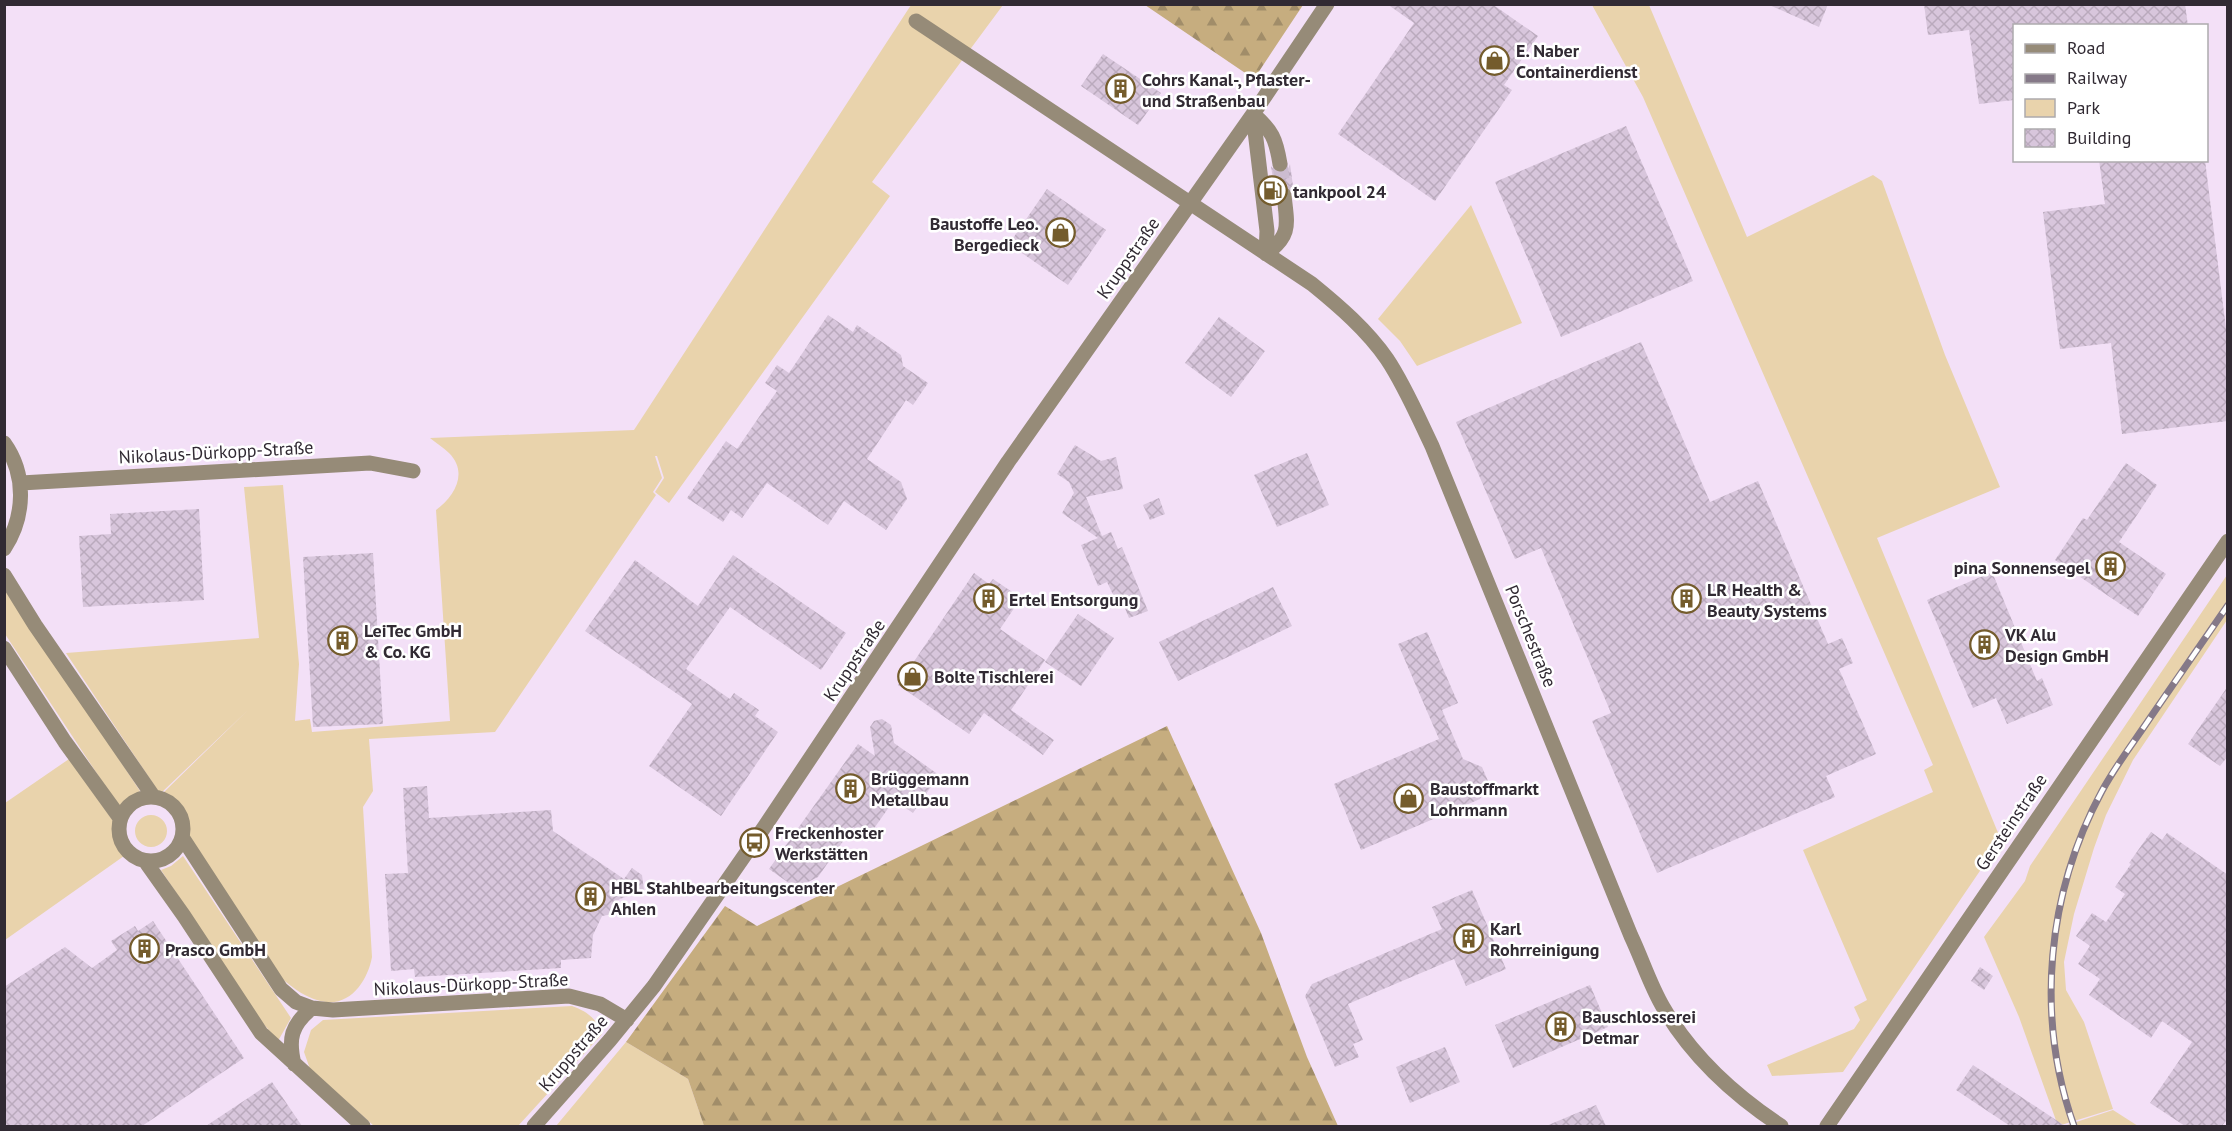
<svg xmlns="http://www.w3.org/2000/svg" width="2232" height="1131" viewBox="0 0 2232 1131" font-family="'PT Sans',sans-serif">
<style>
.green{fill:#e9d3ac}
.forest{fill:url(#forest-firs)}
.building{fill:url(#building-cross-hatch)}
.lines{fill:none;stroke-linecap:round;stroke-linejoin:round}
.minor-tunnel{stroke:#ccbcd0;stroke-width:15;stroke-dasharray:15 8;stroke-linecap:butt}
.minor{stroke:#968b78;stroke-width:15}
.rail-casing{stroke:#857988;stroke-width:7}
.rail{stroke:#fff;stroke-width:4.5;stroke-dasharray:14;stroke-linecap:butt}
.labels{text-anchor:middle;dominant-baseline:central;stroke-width:5;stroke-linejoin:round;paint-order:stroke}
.poi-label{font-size:18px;font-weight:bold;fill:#312a33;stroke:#fff;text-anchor:start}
.street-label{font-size:18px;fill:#312a33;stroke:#fff}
</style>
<defs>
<pattern id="forest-firs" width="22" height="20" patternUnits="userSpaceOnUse" patternTransform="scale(1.5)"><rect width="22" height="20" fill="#c6ad7f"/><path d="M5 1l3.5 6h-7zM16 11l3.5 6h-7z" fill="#a18d69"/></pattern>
<pattern id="building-cross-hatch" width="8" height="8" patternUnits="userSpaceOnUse" patternTransform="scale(1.5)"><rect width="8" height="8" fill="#d8c6dc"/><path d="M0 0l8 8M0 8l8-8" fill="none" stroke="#baaabd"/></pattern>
</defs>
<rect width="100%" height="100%" fill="#f3e0f7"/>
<path class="green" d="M911,5H1003L872,182L890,196L669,503L655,492L664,478L657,456H655L662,478L653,492L656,495L495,732L369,739L373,791L363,807L372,957C368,979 352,1005 326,1002C308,1000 293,988 280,977L188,838C190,813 184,804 162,794L248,710L160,794L66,653L259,638L244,487L283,485L299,664L295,721L310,719L312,732L450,721L436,510C454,497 469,473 449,453C444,448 436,443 430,438L634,430Z
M1592,5H1649L1747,237L1873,175L1882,181L1945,355L2000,487L1877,538L2001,840L1843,1072L1772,1076L1767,1065L1854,1029L1860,1020L1854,1007L1867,1000L1803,850L1933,792L1924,770L1933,765L1643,97Z
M1471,205L1522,323L1417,366L1400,341L1378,319Z
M2227,575V620L2133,760L2106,815L2094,848L2074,914L2064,962L2066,990L2084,1022L2113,1109L2058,1126L2019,1017L1984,937L2025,881L2030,866Z
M4,584L140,791L119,807L5,634Z
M69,759L114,822L117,845L124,856L5,940V803Z
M135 831a16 16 0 1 1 32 0a16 16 0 1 1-32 0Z
M183,856L291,1018L278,1041L260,1020L161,870L171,866Z
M572,1006C588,1012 596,1018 602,1034L518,1126H374L310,1069L304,1052L311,1030L323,1020Z
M626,1042L688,1079L704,1126H556Z
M2113,1110L2138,1126H2064Z"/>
<path class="forest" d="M1145,5H1303L1254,79Z
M1167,726L1261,933L1307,1057L1338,1126H704L688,1079L626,1042L725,906L757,926Z"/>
<path class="building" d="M1387,4H1492L1538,36L1504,85L1512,90L1435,201L1338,134L1414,23Z
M1767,4H1828L1819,27Z
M1924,4H2185L2188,26H2014V100L1979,104L1969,30L1928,35Z
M1103,54L1161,93L1138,125L1081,86Z
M1626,126L1693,281L1561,337L1495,182Z
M2099,160H2205L2228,345V421L2122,434L2111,343L2060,349L2043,212L2105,204Z
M1290,164L1294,193L1288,186L1283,185L1278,188L1275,193L1271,166L1276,173L1281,174L1287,171Z
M1047,189L1106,230L1068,285L1009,244Z
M828,315L853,332L857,325L901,355L903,366L928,383L913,405L906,400L867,459L901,482L907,499L886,530L844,501L828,525L767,483L742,518L731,510L723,522L687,498L726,441L737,449L777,391L765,383L777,365L789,373Z
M1219,317L1265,351L1231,397L1185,363Z
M1641,342L1710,502L1758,481L1828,644L1842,638L1853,663L1839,669L1876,754L1826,776L1835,797L1657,873L1592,721L1611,713L1541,548L1515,559L1456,422Z
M1075,445L1101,461L1116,457L1123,489L1086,497L1102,536L1111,532L1118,549L1122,547L1148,611L1129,618L1122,601L1117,603L1107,582L1098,586L1081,545L1098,538L1062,513L1074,493L1069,482L1057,474Z
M1307,453L1329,505L1277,527L1254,475Z
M2126,463L2157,485L2119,542L2166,574L2138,616L2055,560L2083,518L2087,520Z
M1159,498L1165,514L1150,520L1143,505Z
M199,509L204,600L83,607L79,536L111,534L110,514Z
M373,553L383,724L313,727L303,557Z
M733,555L846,633L821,670L730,607L686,669L730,699L734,693L759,710L755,716L778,732L721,816L649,766L692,704L585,631L635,560L698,606Z
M1992,572L2037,681L2042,678L2053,705L2007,724L1996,698L1973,708L1927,600Z
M974,573L989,584L993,579L1021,598L1000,629L1045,660L1011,710L1054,740L1043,755L984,713L969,734L898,685Z
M1273,587L1292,626L1178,681L1159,642Z
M1078,614L1114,638L1081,686L1045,662Z
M1427,632L1458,703L1442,710L1463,759L1482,767L1488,781L1480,799L1361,850L1334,784L1439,739L1398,644Z
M2228,686V756L2220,766L2188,744Z
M882,719L891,725L894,743L939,775L913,813L894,800L868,837L853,827L818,877L796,888L769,869L858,744L875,756L870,727L874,721Z
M427,786L429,818L551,810L553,831L624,879L632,868L642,875L644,890L620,899L611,905L613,914L602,916L593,935L591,958L561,960V968L415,977L414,969L391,971L385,874L408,873L403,788Z
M2151,832L2162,840L2167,833L2228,875V1118L2222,1126H2185L2150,1103L2192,1042L2162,1021L2151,1038L2089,995L2100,979L2078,964L2090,946L2076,936L2092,913L2106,922L2125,894L2115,887L2131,864L2129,863Z
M1472,890L1506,969L1466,986L1454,959L1348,1004L1363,1040L1353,1044L1359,1057L1335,1067L1305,996L1312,984L1442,929L1432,907Z
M153,921L244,1058L142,1126H4V987L65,947L92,968L117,950L111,941L135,926L138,931Z
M1980,967L1993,976L1984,990L1971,981Z
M1590,985L1608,1027L1513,1068L1495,1025Z
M1445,1047L1460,1082L1410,1103L1396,1067Z
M1973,1065L2065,1126H2010L1956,1090Z
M272,1082L302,1126H206Z
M1596,1105L1606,1126H1546Z"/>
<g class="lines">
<path class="minor-tunnel" d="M1280,164L1284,195"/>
<path class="minor" d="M916,21L1312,284C1339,306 1367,330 1387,359C1405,386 1418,417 1432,446L1631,936C1642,959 1650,985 1663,1007C1692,1057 1734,1095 1781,1126
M1280,164C1276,139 1272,130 1253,114L1267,231L1266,254C1292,235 1287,224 1284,195
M4,443C27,475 25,517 4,549
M21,483L370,463L413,471
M4,575L35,625L153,796
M4,648L65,742L120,818
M119 829a32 32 0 1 1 64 0a32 32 0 1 1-64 0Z
M182,837L281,989L296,1002L312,1008L333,1010L569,996L600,1004L627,1020
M145,861L184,916L261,1033L363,1126
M294,1064C288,1039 291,1025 312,1008
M534,1126L610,1040L654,986L765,826L1008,462L1253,114L1327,4
M1827,1126L2228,541"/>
<defs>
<path id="rail" d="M2074,1126C2035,1016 2047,893 2102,791C2116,765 2134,742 2150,718C2176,680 2202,643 2228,605"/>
</defs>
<use href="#rail" class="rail-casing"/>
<use href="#rail" class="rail"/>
</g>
<defs>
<symbol id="shop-ring" viewBox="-11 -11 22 22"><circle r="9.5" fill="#fff" stroke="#745c2c" stroke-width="1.5"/><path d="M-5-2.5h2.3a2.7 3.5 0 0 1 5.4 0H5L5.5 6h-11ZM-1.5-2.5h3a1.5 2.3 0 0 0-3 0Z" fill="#745c2c"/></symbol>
<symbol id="building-ring" viewBox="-11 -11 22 22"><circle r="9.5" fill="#fff" stroke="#745c2c" stroke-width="1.5"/><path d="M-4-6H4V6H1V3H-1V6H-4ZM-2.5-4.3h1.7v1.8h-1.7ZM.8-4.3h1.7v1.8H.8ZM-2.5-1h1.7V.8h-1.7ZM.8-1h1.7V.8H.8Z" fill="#745c2c"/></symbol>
<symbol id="fuel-ring" viewBox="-11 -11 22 22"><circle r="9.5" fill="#fff" stroke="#745c2c" stroke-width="1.5"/><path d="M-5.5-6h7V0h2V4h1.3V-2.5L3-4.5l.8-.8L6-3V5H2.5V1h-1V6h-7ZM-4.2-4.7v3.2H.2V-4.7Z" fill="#745c2c"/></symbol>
<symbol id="bus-ring" viewBox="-11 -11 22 22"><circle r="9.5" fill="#fff" stroke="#745c2c" stroke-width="1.5"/><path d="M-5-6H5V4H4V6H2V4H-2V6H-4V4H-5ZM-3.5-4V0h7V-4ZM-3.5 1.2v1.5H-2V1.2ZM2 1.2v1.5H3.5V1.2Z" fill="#745c2c"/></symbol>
</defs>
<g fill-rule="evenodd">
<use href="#shop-ring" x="1478" y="44" width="33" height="33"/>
<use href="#building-ring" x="1104" y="72" width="33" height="33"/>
<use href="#fuel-ring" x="1256" y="174" width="33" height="33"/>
<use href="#shop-ring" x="1044" y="216" width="33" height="33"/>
<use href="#building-ring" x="2094" y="550" width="33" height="33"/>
<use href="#building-ring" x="972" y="582" width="33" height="33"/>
<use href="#building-ring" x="1670" y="582" width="33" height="33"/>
<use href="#building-ring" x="326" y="624" width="33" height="33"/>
<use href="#building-ring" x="1968" y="628" width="33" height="33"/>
<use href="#shop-ring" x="896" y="660" width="33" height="33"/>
<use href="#building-ring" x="834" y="772" width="33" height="33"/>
<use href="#shop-ring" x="1392" y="782" width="33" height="33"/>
<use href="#bus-ring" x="738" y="826" width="33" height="33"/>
<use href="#building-ring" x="574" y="880" width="33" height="33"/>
<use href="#building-ring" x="1452" y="922" width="33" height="33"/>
<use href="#building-ring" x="128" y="932" width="33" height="33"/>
<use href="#building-ring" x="1544" y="1010" width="33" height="33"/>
</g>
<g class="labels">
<g class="poi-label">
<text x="1516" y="50">E. Naber<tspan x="1516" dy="21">Containerdienst</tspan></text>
<text x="1142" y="79">Cohrs Kanal-, Pflaster-<tspan x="1142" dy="21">und Straßenbau</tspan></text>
<text x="1293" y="191">tankpool 24</text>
<text x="1039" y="223" text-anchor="end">Baustoffe Leo.<tspan x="1039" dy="21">Bergedieck</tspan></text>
<text x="2090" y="567" text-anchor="end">pina Sonnensegel</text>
<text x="1707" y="589">LR Health &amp;<tspan x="1707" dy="21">Beauty Systems</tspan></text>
<text x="1009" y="599">Ertel Entsorgung</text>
<text x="364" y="630">LeiTec GmbH<tspan x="364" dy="21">&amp; Co. KG</tspan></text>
<text x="2005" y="634">VK Alu<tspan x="2005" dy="21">Design GmbH</tspan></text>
<text x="934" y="676">Bolte Tischlerei</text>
<text x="871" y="778">Brüggemann<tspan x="871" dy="21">Metallbau</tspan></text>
<text x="1430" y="788">Baustoffmarkt<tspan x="1430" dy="21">Lohrmann</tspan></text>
<text x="775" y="832">Freckenhoster<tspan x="775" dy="21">Werkstätten</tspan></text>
<text x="611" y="887">HBL Stahlbearbeitungscenter<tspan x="611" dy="21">Ahlen</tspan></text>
<text x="1490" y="928">Karl<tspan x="1490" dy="21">Rohrreinigung</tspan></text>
<text x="165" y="949">Prasco GmbH</text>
<text x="1582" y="1016">Bauschlosserei<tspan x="1582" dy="21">Detmar</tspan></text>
</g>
<g class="street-label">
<text transform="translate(1128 258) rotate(-55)">Kruppstraße</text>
<text transform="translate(216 452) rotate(-3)">Nikolaus-Dürkopp-Straße</text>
<text transform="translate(1531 636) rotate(68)">Porschestraße</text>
<text transform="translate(854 660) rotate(-56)">Kruppstraße</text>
<text transform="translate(2011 822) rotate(-56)">Gersteinstraße</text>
<text transform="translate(471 984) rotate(-3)">Nikolaus-Dürkopp-Straße</text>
<text transform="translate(573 1053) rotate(-49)">Kruppstraße</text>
</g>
</g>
<rect width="2232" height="1131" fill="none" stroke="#312a33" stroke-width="12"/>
<rect x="2013" y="24" width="195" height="138" fill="#ffffff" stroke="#adaaad" stroke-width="1.5"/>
<rect x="2025" y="44" width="30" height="9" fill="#968b78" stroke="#adaaad" stroke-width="1.5"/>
<text x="2067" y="54" font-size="18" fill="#312a33">Road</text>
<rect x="2025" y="74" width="30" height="9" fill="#857988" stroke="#adaaad" stroke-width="1.5"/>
<text x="2067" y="84" font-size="18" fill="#312a33">Railway</text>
<rect x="2025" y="99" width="30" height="18" fill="#e9d3ac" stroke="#adaaad" stroke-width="1.5"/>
<text x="2067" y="114" font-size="18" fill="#312a33">Park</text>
<rect x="2025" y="129" width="30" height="18" fill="url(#building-cross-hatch)" stroke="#adaaad" stroke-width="1.5"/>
<text x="2067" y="144" font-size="18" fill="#312a33">Building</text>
</svg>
